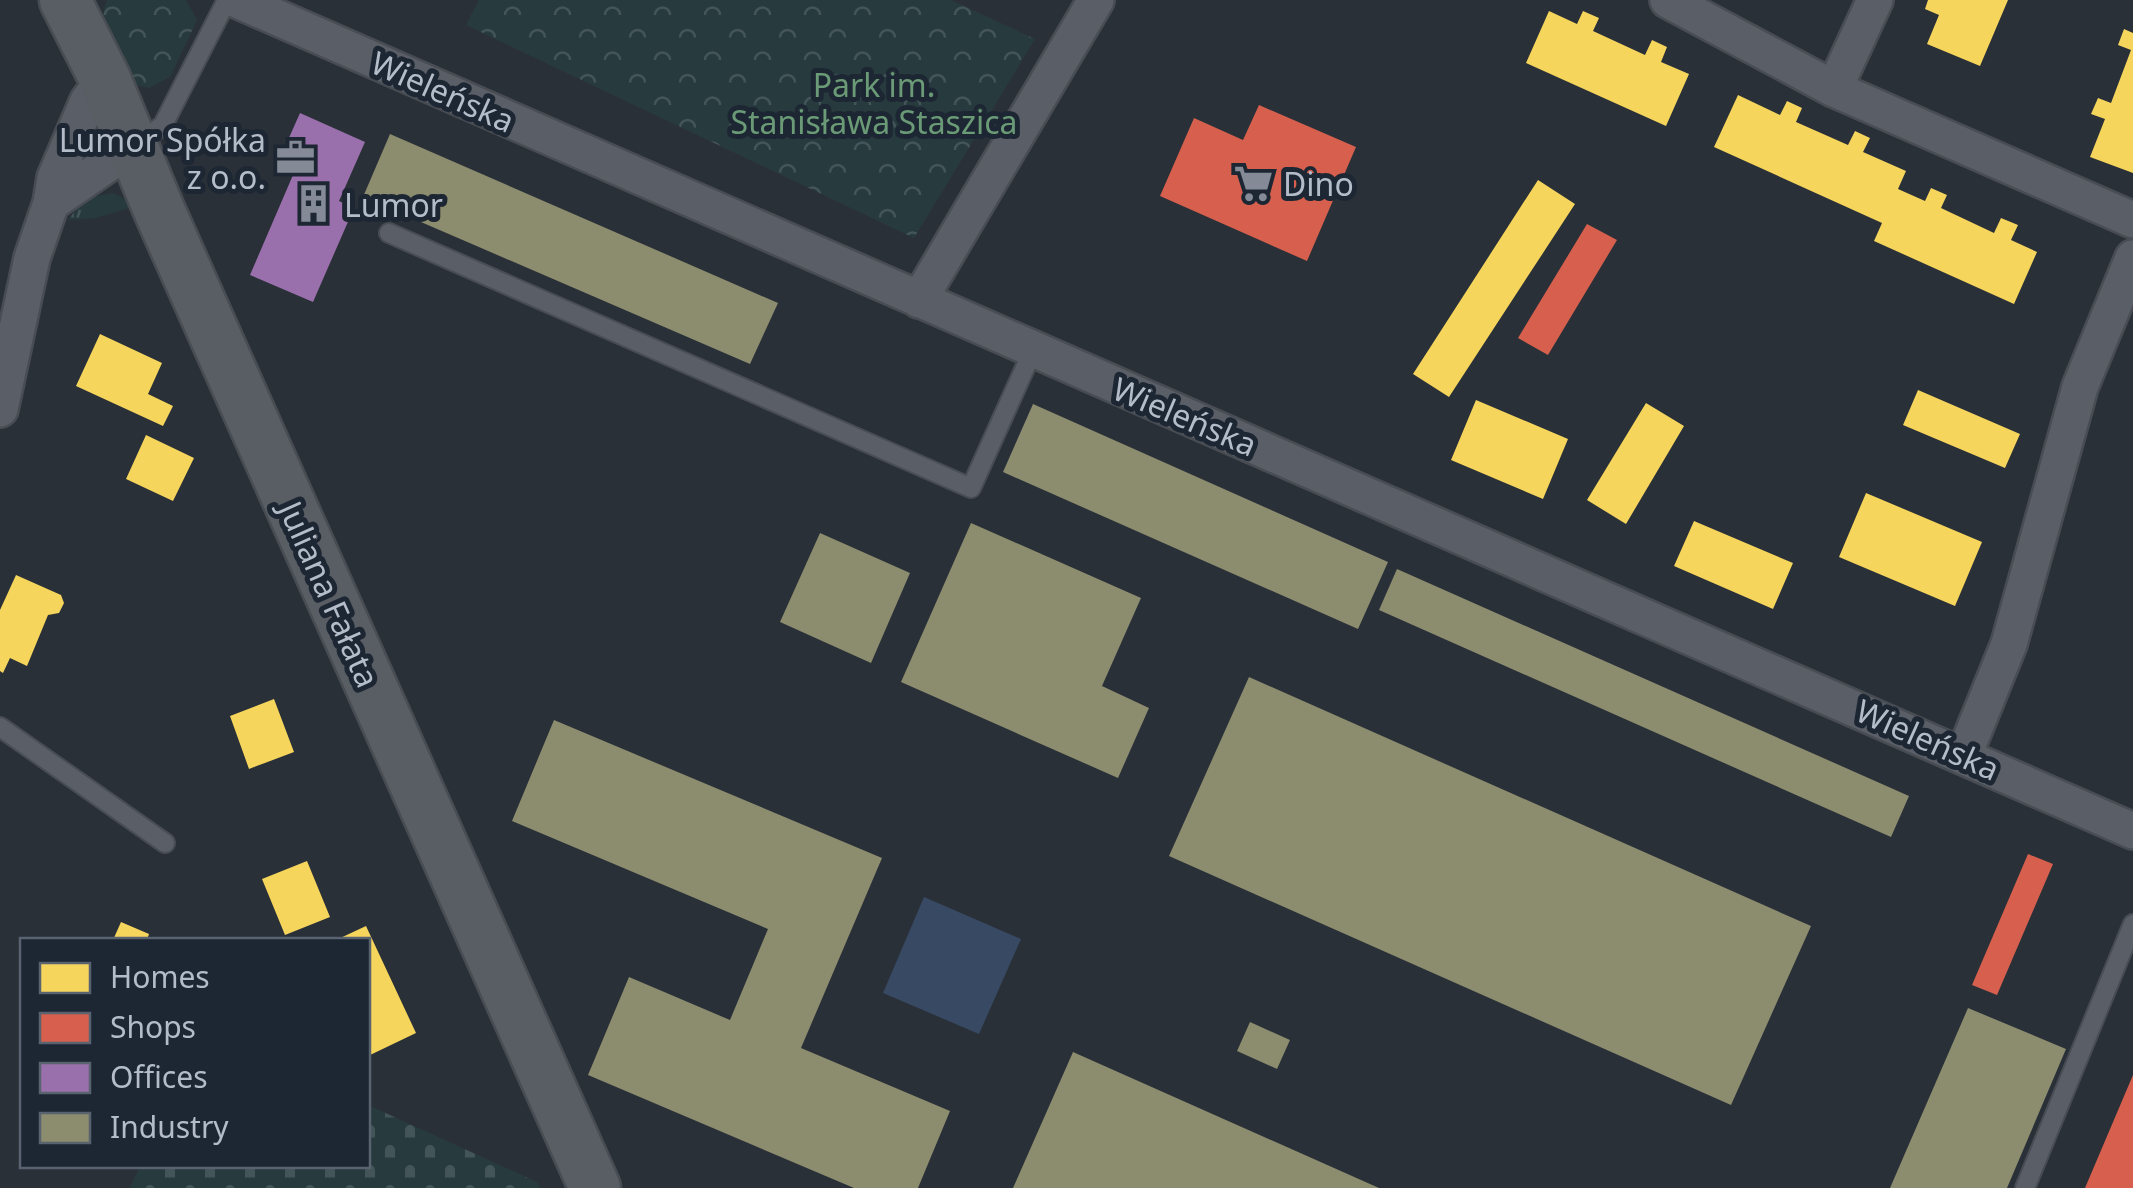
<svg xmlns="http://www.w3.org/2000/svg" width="2133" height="1188" viewBox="0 0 2133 1188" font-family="'Noto Sans',sans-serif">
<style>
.grass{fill:url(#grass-tufts)}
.forest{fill:url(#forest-crowns)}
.cemetery{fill:url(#cemetery-stones)}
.water{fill:#384963}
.homes{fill:#f6d55c}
.shops{fill:#d6604d}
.offices{fill:#9970ab}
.industry{fill:#8c8c6e}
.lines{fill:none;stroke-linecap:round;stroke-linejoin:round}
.lane-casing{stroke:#484c53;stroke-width:22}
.street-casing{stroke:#484c53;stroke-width:40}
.secondary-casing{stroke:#484c53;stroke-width:55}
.lane{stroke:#5a5e66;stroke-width:18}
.street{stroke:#5a5e66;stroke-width:35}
.secondary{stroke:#595d64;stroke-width:50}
.labels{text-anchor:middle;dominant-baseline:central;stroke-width:10;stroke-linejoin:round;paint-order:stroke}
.park-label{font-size:32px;fill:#6b9a76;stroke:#1d2633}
.street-label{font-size:32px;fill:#b4bcc9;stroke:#1d2633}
.poi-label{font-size:32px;fill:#b4bcc9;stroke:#1d2633;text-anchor:start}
</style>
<defs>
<pattern id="grass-tufts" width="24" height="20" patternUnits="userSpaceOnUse" patternTransform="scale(2.5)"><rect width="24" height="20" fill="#273a3e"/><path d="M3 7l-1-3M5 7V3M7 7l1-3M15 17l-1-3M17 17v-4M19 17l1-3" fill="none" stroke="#445559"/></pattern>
<pattern id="forest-crowns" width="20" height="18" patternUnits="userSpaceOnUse" patternTransform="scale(2.5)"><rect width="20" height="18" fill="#273a3e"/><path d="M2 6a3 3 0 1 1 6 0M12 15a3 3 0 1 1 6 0" fill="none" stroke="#445559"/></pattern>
<pattern id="cemetery-stones" width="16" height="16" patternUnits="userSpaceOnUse" patternTransform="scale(2.5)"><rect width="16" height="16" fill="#273a3e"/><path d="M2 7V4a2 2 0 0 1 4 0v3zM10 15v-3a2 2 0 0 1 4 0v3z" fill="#445559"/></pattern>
</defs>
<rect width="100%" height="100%" fill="#2a3038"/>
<path class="grass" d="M114,193L136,206L95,218L68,220L85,198Z"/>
<path class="forest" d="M107,0H186L197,20L170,77L149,88L132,84L101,21Z
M479,0H951L1035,39L914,238L466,25Z"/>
<path class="cemetery" d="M368,1105L537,1182L540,1188H130L140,1166H368Z"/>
<path class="water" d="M924,897L1021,939L979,1034L883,993Z"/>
<path class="homes" d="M1928,0H2008L1980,66L1927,44L1939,15L1925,9Z
M1549,11L1577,24L1583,11L1599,18L1593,31L1645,55L1652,40L1667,47L1661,62L1689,74L1666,126L1526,63Z
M2124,29L2133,33V173L2090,157L2105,119L2091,114L2098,98L2111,103L2131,50L2118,45Z
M1738,95L1780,115L1787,101L1802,108L1796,122L1848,145L1855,131L1870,138L1863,152L1906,171L1898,189L1925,201L1931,188L1947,195L1941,208L1994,233L2001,218L2018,225L2011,240L2037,252L2014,304L1874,241L1882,223L1714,147Z
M1538,180L1575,204L1449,397L1413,374Z
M100,334L162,363L148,394L173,406L163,426L76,386Z
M1918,390L2020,434L2005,468L1903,425Z
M1476,400L1568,439L1543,499L1451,460Z
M1646,403L1684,426L1626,524L1587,500Z
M146,435L194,458L173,501L126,479Z
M1866,493L1982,542L1955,606L1839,557Z
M1694,521L1793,563L1773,609L1674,566Z
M16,575L61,595L64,603L59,613L48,615L27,666L10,658L3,673L0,671V610Z
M274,699L294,752L249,769L230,716Z
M307,861L330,917L285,935L262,879Z
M121,922L149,934L147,940H113Z
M366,926L416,1033L368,1056V940H336Z"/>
<path class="shops" d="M1259,105L1356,147L1307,261L1160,196L1194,118L1243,140Z
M1587,224L1617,240L1548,355L1518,338Z
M2028,854L2053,864L1997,995L1972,985Z
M2133,1075V1188H2085Z"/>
<path class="offices" d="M300,113L365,142L339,201L354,208L313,302L250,275L293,175L276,167Z"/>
<path class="industry" d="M390,134L778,303L750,364L363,197Z
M1033,404L1388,562L1358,629L1003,472Z
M971,523L1141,598L1102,686L1149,708L1118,778L901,682Z
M820,533L910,573L871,663L780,622Z
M1397,569L1909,796L1891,837L1379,610Z
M1249,677L1811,926L1731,1105L1169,856Z
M554,720L882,858L801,1048L950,1111L918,1188H854L588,1075L629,977L730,1020L768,929L512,821Z
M1968,1008L2066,1049L2007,1188H1890Z
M1250,1022L1290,1040L1277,1069L1237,1051Z
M1073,1052L1379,1188H1013Z"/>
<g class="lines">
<defs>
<path id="lane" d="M136,145L163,125L227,0
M389,233L971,488L1033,350
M0,727L165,843
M2025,1188L2133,924"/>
<path id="street" d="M237,0L2133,831
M1668,0L1834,89L2133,220
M1834,89L1875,0
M51,203L134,146
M919,300L1096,0
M0,409L32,258L51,203L55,178L88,101L105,79
M1964,755L2009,644L2080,387L2133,258"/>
<path id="secondary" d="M65,0L105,79L159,210L595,1188"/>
</defs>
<use href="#lane" class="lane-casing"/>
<use href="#street" class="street-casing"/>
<use href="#secondary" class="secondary-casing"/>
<use href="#lane" class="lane"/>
<use href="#street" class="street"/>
<use href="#secondary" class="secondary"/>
</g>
<defs>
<symbol id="office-bare" viewBox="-9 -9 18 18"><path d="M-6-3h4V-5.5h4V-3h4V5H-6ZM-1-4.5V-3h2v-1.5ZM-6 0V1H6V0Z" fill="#848b96" stroke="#1d2633" stroke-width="2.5" paint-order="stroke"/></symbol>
<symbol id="supermarket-bare" viewBox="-9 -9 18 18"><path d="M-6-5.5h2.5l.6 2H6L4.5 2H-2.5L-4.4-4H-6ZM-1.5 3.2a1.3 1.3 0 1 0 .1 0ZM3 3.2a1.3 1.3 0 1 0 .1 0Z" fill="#848b96" stroke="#1d2633" stroke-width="2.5" paint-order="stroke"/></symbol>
<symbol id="building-bare" viewBox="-9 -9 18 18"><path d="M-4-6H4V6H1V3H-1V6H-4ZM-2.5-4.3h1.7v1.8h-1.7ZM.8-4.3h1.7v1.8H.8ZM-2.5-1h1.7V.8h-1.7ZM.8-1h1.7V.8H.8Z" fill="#848b96" stroke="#1d2633" stroke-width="2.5" paint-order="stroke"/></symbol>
</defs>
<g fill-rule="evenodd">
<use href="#office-bare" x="268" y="130" width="55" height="55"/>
<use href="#supermarket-bare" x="1226" y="156" width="55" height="55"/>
<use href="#building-bare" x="286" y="176" width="55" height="55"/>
</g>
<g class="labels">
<g class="park-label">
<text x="874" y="84">Park im.<tspan x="874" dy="37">Stanisława Staszica</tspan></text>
</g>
<g class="street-label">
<text transform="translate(443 91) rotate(24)">Wieleńska</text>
<text transform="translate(1185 416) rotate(23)">Wieleńska</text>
<text transform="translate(330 594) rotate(66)">Juliana Fałata</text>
<text transform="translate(1928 739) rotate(24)">Wieleńska</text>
</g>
<g class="poi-label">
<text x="266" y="139" text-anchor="end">Lumor Spółka<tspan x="266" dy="37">z o.o.</tspan></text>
<text x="1283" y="183">Dino</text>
<text x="344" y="204">Lumor</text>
</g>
</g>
<rect x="20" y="938" width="350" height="230" fill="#1d2633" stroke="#59626f" stroke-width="2.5"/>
<rect x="40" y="963" width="50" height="30" fill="#f6d55c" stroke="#59626f" stroke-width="2.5"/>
<text x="110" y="988" font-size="30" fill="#b4bcc9">Homes</text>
<rect x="40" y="1013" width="50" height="30" fill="#d6604d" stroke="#59626f" stroke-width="2.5"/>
<text x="110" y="1038" font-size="30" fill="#b4bcc9">Shops</text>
<rect x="40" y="1063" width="50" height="30" fill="#9970ab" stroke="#59626f" stroke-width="2.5"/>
<text x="110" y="1088" font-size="30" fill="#b4bcc9">Offices</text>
<rect x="40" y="1113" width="50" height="30" fill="#8c8c6e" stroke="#59626f" stroke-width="2.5"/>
<text x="110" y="1138" font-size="30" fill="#b4bcc9">Industry</text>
</svg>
